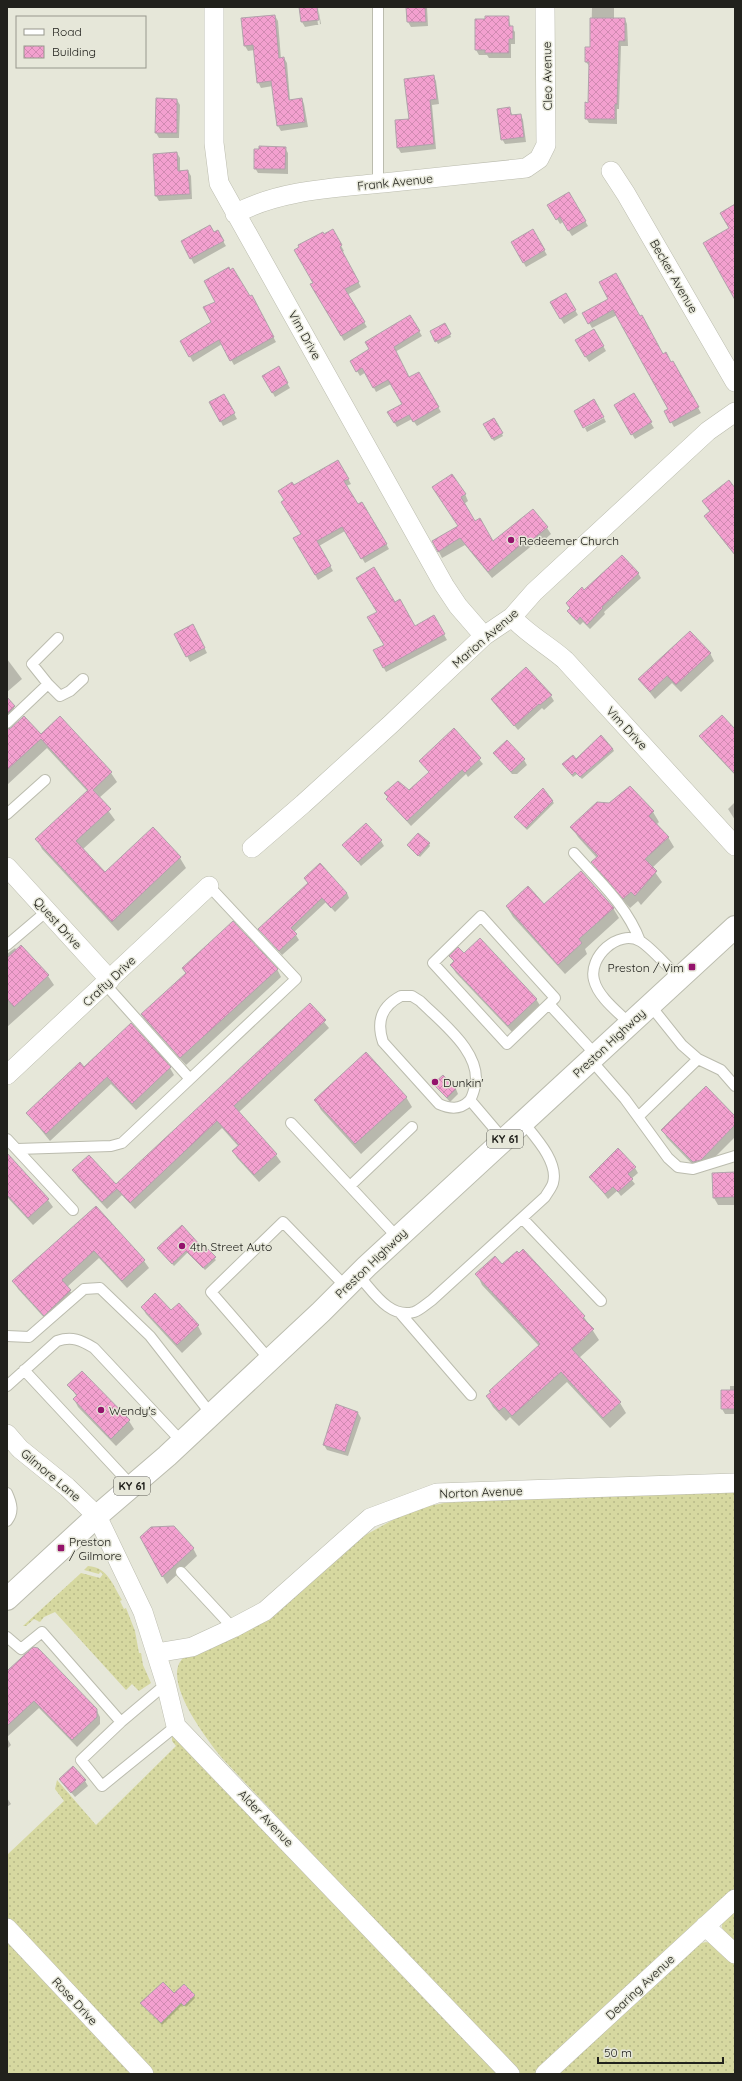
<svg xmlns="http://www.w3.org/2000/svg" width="742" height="2081" viewBox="0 0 742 2081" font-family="Quicksand,sans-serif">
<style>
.grass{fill:url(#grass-dots)}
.shadow{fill:#0003}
.building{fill:url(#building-cross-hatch);stroke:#b1a3ab}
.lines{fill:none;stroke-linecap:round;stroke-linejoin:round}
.service-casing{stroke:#bbbcae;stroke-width:12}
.minor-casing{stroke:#bbbcae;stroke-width:20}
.primary-casing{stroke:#bbbcae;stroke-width:24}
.service{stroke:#fff;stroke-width:10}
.minor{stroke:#fff;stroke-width:19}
.primary{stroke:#fff;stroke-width:22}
.poi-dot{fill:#94136c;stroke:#e6e7d9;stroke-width:1.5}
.labels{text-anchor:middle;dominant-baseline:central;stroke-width:3;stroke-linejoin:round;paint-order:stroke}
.shield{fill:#e6e7d9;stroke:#5c5c55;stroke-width:1}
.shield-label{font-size:11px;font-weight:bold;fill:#21211c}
.street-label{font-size:12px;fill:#21211c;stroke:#e6e7d9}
.poi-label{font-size:12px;fill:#21211c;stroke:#e6e7d9;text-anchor:start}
</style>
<defs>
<pattern id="grass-dots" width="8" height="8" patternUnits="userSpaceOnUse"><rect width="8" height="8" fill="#d6d8a0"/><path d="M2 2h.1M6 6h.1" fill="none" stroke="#b7b989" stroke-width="1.8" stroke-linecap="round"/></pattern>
<pattern id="building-cross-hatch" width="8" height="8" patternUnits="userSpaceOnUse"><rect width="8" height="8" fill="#f3a0cf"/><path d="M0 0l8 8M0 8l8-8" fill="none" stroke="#d08ab1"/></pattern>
</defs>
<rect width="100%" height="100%" fill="#e6e7d9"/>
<path class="grass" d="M735,1491V1892L537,2073L521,2074L462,2013L221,1757C206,1738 161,1680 183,1658C213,1646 241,1636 267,1619L360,1538L400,1516L429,1506L444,1503L516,1498Z
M88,1566C108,1567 113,1586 122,1600L120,1601L124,1609L126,1608L135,1631L139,1653H141L143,1665L151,1683L139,1691L132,1684L126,1690L55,1612L44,1617L40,1622L34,1619L26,1626H23L81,1573L100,1578L103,1574L100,1572L99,1574L84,1570Z
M172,1734L497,2074H151L7,1920V1855L64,1801L55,1789L57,1780L96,1825L176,1746L172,1741Z
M735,1910V1944L722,1928V1923Z
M7,1939L134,2074H7Z
M706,1942L714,1944L735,1965V2074H557L698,1944Z"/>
<path class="shadow" d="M300,7H316L318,25L320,24L318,7L321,24L305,27L302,22Z
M407,7H427L428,26L411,27L408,22Z
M592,7H614V19H625L627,24L628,46H621L619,109H617V124L589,123L586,118L589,104L590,67L586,62V48H591Z
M275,16L278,21L281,59L284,58L287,63L290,100L302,99L304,104L308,127L281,131L278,126L273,86L261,88L258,82L255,50L248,51L245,46Z
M508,17L511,27L515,32V44H511V58H489L487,55H479L476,50V20Z
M434,77L436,81L439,104L432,105L436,149L401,153L398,148L410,120Z
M157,99L177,100L180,105L179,138H159L156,133Z
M509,108L513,116L521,115L523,120L526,142L505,144L502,139Z
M285,148L288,153V174L258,173L255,168L260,150Z
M177,153L180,158V172L188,171L191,176L192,199L159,201L156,196Z
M568,193L588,226L572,236L563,222L560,224L549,205Z
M217,231L226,246L194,264L182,242Z
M333,231L344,251L342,252L361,287L347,295L367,327L344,341L312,284L314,283L324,236Z
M533,231L547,255L526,267L512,242Z
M565,294L578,315L564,324L551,303Z
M251,296L276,342L234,365L222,344L193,362L181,341Z
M609,299L640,318L663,355L671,363L672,362L701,413L674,427L665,411L669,409L617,315L592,328L584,314Z
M410,316L422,336L395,352L409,378L418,373L441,412L417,426L412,419L397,427L388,412L403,404L391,384L376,392L366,372L360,376L351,361L370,349Z
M445,324L451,337L438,344L431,331Z
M594,330L606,351L589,362L576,341Z
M278,368L290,388L275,397L263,376Z
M224,395L237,419L223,426L211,402Z
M634,395L654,428L635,439L615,406Z
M604,418L606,422L587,432L585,428Z
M494,419L503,436L494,441L484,425Z
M338,461L351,484L346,486L358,505L362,503L389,549L365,563L345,531L319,546L333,571L318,580L295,538L302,535L285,500L293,486Z
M735,489V555L709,523L705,516L710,512L703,501Z
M437,494H465L468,501L464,504L475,522L493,542L547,528L551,534L536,547L534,544L492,578L465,545L442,558L434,542L459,526Z
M638,573L641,578L604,612L605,614L590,629L583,622L580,625L571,616L568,611L570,609L567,603L584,591Z
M395,603L414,628L434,617L447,640L386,672L375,651L385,645Z
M193,625L207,653L190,662L176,634Z
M710,653L714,661L681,692L672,683L655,699L640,680Z
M7,659L22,679L7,692Z
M551,696L554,701L544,710L542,708L518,730L492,699Z
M7,698L20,716L7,730Z
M7,730L41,735L111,773L117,782L99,798L115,820L83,849L105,873L153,829L180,858L186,868L118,931L42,849L37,839L88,792L47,748L7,785Z
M454,730L483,764L468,777L466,774L411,826L391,804L386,794L409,791L430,773L420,761Z
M735,730V775L705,743L701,736Z
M613,749L614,751L582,779L577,774L573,777L563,765Z
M494,753L524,760L527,765L517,774H512Z
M552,801L554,803L527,830L517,819Z
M735,802V820L728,809Z
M653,812L659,822L656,825L668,837L674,847L652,868L662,882L641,905L638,901L630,908L598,872L592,862L597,858L578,837L572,827Z
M381,841L384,846L361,866L344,845Z
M429,844L430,846L420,857L409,847Z
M305,878L347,893L349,898L335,912L326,902L294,932L299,940L282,955L260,930L308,884Z
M544,905L613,908L619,918L585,949L587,954L565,974L513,917L507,907Z
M21,946L48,976L54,985L7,1027V954L15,948L17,951Z
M464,954L536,999L541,1007L513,1033L456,973L451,965L454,963L451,956Z
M183,969H277L281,977L186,1065L147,1022L142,1015L186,974Z
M310,1005L329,1028L239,1112L276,1155L281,1162L259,1182L237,1158L233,1151L238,1146L222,1128L135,1209L122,1195L107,1209L78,1178L74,1171L116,1185Z
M84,1068H170L174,1075L136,1110L111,1084L50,1141L27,1113Z
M435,1085L456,1089L458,1094L450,1102Z
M406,1097L412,1107L361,1154L321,1110L315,1100Z
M735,1117V1137L705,1167L698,1170L667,1138L662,1130Z
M7,1154L48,1200L53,1207L33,1225L7,1197Z
M635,1168L638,1173L631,1179L635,1184L621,1196L617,1191L608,1199L591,1177Z
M735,1173V1205H718L714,1198Z
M96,1208L144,1261L149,1268L127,1288L99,1258L67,1287L75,1298L49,1323L18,1289L14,1281Z
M200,1246L216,1260L205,1270L188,1252L174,1266L160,1250Z
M523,1250L584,1317L599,1340L579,1358L620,1403L626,1413L610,1428L567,1382L519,1426L510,1417L506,1421L493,1407L487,1397L491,1393L490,1391L539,1346L482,1285L477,1274L502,1265Z
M142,1307L171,1311L198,1326L202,1334L182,1353L146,1314Z
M82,1372L129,1421L134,1429L116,1446L78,1407L74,1399L77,1397L69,1385Z
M730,1386H735V1414H725L722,1409L730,1391Z
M336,1406L358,1413L361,1418L348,1456L327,1450L324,1445Z
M141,1537L193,1548L197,1556L167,1584Z
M7,1680L96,1709L100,1717V1724L77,1747L39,1708L7,1737Z
M7,1738L11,1745L7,1749Z
M60,1779L85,1781L88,1786L75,1797Z
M7,1798L11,1804L7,1807Z
M194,1995L195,1998L186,2007L183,2004L162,2025L143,2005Z"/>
<path class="building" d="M299,7H317L319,20L301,22Z
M406,7H425L426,22H407Z
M275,15L279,58L284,57L289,100L302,98L305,122L277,126L271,81L257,83L253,45L244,46L241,18Z
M485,16H509V26H513V39H509V53H485V50H475V19H485Z
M590,18H625V41H619L617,105L615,104V119H585V102L588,103L589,62H585V47H590Z
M434,75L437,99L430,100L434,144L397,148L395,120L409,119L404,79Z
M156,98L177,99V133H155Z
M510,107L511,115L521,114L524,137L501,140L497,109Z
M259,146L286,147L285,169H254V149H259Z
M177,152L178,171L188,170L190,194L155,196L153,154Z
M569,192L586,221L568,231L560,217L556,220L547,205Z
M735,204V300L703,243L729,228L720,213Z
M210,225L214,232L218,230L224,241L190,259L181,241Z
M333,229L342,245L340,247L359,282L345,289L365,322L341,336L310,284L313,283L294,250L299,247L298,245L323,232L324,234Z
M533,229L545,250L523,263L511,242Z
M229,267L230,270L233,268L250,296L252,295L274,337L230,361L219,340L189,357L180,341L211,322L203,307L215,302L204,281Z
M616,273L640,316L642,315L663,354L666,352L671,362L673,361L699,407L670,423L664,411L668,409L613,310L588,324L582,313L608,299L599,282Z
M566,293L576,310L560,319L550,302Z
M410,315L420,331L394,347L409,377L419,372L439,407L413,422L409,415L394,423L387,412L402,404L388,380L373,388L362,368L356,372L350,361L369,349L365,342Z
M445,323L451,334L435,342L430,331Z
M594,329L604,346L585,357L575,340Z
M279,366L288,383L272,393L262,376Z
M634,393L652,422L631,435L614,405Z
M224,394L235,413L220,422L209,402Z
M594,399L604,417L583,428L574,411Z
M494,418L503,433L492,439L483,424Z
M338,460L349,479L344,481L358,504L362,502L387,544L361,559L342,527L317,541L331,566L315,575L293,538L301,534L281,502L284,500L278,491L292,482L294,485Z
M452,474L466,494L461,497L475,521L480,518L493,541L533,509L548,527L531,541L529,538L488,572L460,538L438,552L432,541L458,526L432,487Z
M729,480L735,488V555L704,516L710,511L702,501Z
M622,555L639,573L602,607L603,608L587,625L580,617L577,621L567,611L570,608L566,603L582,587L584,590Z
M374,567L395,602L400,599L415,626L434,615L445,634L383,668L373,650L384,645L367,617L377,612L356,578Z
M193,624L205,648L186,657L174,634Z
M690,631L711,653L676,685L667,676L650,692L638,679Z
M526,667L552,695L540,705L539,704L514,726L491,699Z
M7,697L15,706L7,714Z
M722,715L735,729V774L699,736Z
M24,716L41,734L60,716L112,772L93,790L111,809L76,841L105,872L153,827L181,857L112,922L35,839L88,790L41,739L7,770V729L11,728Z
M454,728L481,758L465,773L462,770L407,821L386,799L388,797L384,793L398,781L409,790L429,772L419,761Z
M601,735L613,749L580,777L575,772L572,775L562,764L573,755L576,759Z
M507,740L525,759L511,772L493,753Z
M630,786L654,811L649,816L669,837L645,859L657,871L635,896L631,892L623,899L591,862L598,856L570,827L597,802L609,803Z
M543,788L553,801L526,828L514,817Z
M366,823L382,840L358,862L342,845Z
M418,833L430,843L418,856L407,845Z
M320,863L347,893L331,908L322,898L291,928L297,934L279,951L258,929L308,883L304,878Z
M581,871L614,908L579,939L582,943L558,965L506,906L528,886L544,904Z
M233,921L278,969L180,1058L141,1014L186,973L182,968Z
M480,938L537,999L508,1026L450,965L454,961L449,956L458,947L464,953Z
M21,945L49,975L14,1007L7,999V958Z
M310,1003L326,1020L234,1106L277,1154L254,1175L232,1151L239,1145L217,1121L130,1203L117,1189L102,1202L72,1170L89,1155L116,1184Z
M131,1023L171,1067L132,1104L107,1077L46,1134L26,1113L80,1062L84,1067Z
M366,1052L407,1097L355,1144L314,1100Z
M443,1075L456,1089L447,1098L433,1084Z
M706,1086L735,1116V1125L701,1160L693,1162L661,1130Z
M618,1148L636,1167L628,1174L633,1179L618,1192L613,1187L605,1194L589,1177Z
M7,1153L49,1199L28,1218L7,1195Z
M735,1172V1197L713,1198L712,1173Z
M96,1206L145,1260L122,1281L94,1251L62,1280L71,1290L44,1316L12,1281Z
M182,1225L200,1245L202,1243L216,1257L203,1268L186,1251L172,1264L157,1248Z
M523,1249L585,1316L583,1318L594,1329L572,1349L621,1402L603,1418L561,1372L512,1416L504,1407L499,1411L486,1396L491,1392L489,1391L540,1344L475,1274L495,1256L502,1264L517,1251L519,1253Z
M155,1293L171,1310L179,1303L199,1325L177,1345L141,1307Z
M82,1371L130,1420L111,1439L73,1399L77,1395L67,1385Z
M721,1390H735V1409H721Z
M336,1404L358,1412L345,1452L323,1445Z
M174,1526L194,1548L162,1577L140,1537L151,1527Z
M33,1647L38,1648L97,1709V1717L72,1740L34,1701L7,1726V1671Z
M73,1766L86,1780L71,1793L59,1779Z
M163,1982L174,1993L184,1984L195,1995L184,2006L181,2003L161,2023L140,2003Z"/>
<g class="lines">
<defs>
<path id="service" d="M378,183V7
M48,684L60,696L70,691L83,679
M7,723L48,684L32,664L58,638
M7,814L45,780
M574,853C598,880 627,906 640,941
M481,916L555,998L507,1044L433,963Z
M7,945L47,911
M401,996H412L420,1001C441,1022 486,1055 474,1090C473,1093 472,1098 469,1101C460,1110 450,1109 439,1104L383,1042C376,1021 382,1006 401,996Z
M549,1004L596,1055
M650,1005L682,1045L698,1059L721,1070L735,1086
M630,1024C618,1012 598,997 594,980C588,957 618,929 640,941C651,947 669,969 680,978
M591,1060L625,1099L668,1158L678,1167L693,1169L735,1156
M190,1079L296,979L209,886
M470,1100L504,1140
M638,1117L698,1059
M291,1123L398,1238
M7,1139L73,1210
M17,1149L111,1146L122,1143L190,1079L105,984
M350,1186L412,1127
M522,1218L601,1301
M358,1275C373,1291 389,1319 414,1312C420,1310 426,1304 432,1300L545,1197C548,1192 552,1187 553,1183C559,1162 535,1137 523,1122
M401,1314L471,1395
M7,1336L29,1337L84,1289L100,1288L150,1336L211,1414
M270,1360L211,1292L283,1222L346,1287
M24,1370L132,1486
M7,1386L57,1341C72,1336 81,1340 94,1348L182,1442
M7,1493C12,1504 14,1512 7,1521
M181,1572L233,1628
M7,1637L21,1649L42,1632L121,1722L166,1684
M121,1722L81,1760L102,1786L176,1726"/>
<path id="minor" d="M214,7V143L219,183L444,585L458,606L484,636
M611,171L626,194L735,382
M235,214C279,190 334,188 383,183C431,178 478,173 526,168L539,159L546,145L545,7
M512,617C527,634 548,645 565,660L735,846
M252,848L303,804L391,724L484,636L512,617L534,592L708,431L735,412
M7,867L110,980
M7,1075L209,886
M7,1434L20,1449L67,1487L97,1516L143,1612L166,1684L176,1726L510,2074
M156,1653L192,1647L233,1628L265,1611L370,1518L437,1493L735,1483
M705,1926L735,1954
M7,1928L144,2074
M545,2074L735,1899"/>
<path id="primary" d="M7,1599L97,1516L167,1456L321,1312L367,1266L735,927"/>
</defs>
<use href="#service" class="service-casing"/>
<use href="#minor" class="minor-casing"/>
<use href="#primary" class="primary-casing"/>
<use href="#service" class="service"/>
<use href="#minor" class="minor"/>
<use href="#primary" class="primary"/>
</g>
<g class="poi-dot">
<circle cx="511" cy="540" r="4"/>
<rect x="688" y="963" width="8" height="8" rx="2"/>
<circle cx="435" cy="1082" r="4"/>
<circle cx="182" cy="1246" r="4"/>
<circle cx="101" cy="1410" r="4"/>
<rect x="57" y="1544" width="8" height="8" rx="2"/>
</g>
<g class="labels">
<g class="shield">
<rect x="487" y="1130" width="36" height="18" rx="3"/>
<rect x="114" y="1477" width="36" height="18" rx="3"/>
</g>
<g class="shield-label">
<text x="505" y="1139">KY 61</text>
<text x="132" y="1486">KY 61</text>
</g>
<g class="street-label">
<text transform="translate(547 76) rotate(-91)">Cleo Avenue</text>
<text transform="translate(395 182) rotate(-6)">Frank Avenue</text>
<text transform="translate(674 276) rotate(60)">Becker Avenue</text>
<text transform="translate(305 335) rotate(61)">Vim Drive</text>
<text transform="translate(485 638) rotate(-41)">Marion Avenue</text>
<text transform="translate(627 728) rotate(47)">Vim Drive</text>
<text transform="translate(58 923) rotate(48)">Quest Drive</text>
<text transform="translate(109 981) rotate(-43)">Crafty Drive</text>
<text transform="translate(609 1043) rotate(-43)">Preston Highway</text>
<text transform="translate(371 1263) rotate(-44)">Preston Highway</text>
<text transform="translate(51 1475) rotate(40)">Gilmore Lane</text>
<text transform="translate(481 1492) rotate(-2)">Norton Avenue</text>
<text transform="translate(266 1818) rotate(46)">Alder Avenue</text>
<text transform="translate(640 1987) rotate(-43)">Dearing Avenue</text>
<text transform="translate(75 2001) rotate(47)">Rose Drive</text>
</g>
<g class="poi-label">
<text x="519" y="540">Redeemer Church</text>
<text x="684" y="967" text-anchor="end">Preston / Vim</text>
<text x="443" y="1082">Dunkin'</text>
<text x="190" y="1246">4th Street Auto</text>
<text x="109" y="1410">Wendy's</text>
<text x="69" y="1541">Preston<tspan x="69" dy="14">/ Gilmore</tspan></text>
</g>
</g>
<rect width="742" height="2081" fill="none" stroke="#21211c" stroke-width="16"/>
<rect x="16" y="16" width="130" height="52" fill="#e6e7d9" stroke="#97988d"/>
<rect x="24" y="29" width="20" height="6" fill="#ffffff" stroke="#97988d"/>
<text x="52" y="36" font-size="12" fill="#21211c">Road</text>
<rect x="24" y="46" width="20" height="12" fill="url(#building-cross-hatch)" stroke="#97988d"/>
<text x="52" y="56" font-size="12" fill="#21211c">Building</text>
<path d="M598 2057v6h125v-6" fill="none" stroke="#21211c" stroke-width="2"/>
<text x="604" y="2057" font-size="12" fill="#21211c" stroke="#e6e7d9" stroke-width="3" paint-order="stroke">50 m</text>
</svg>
